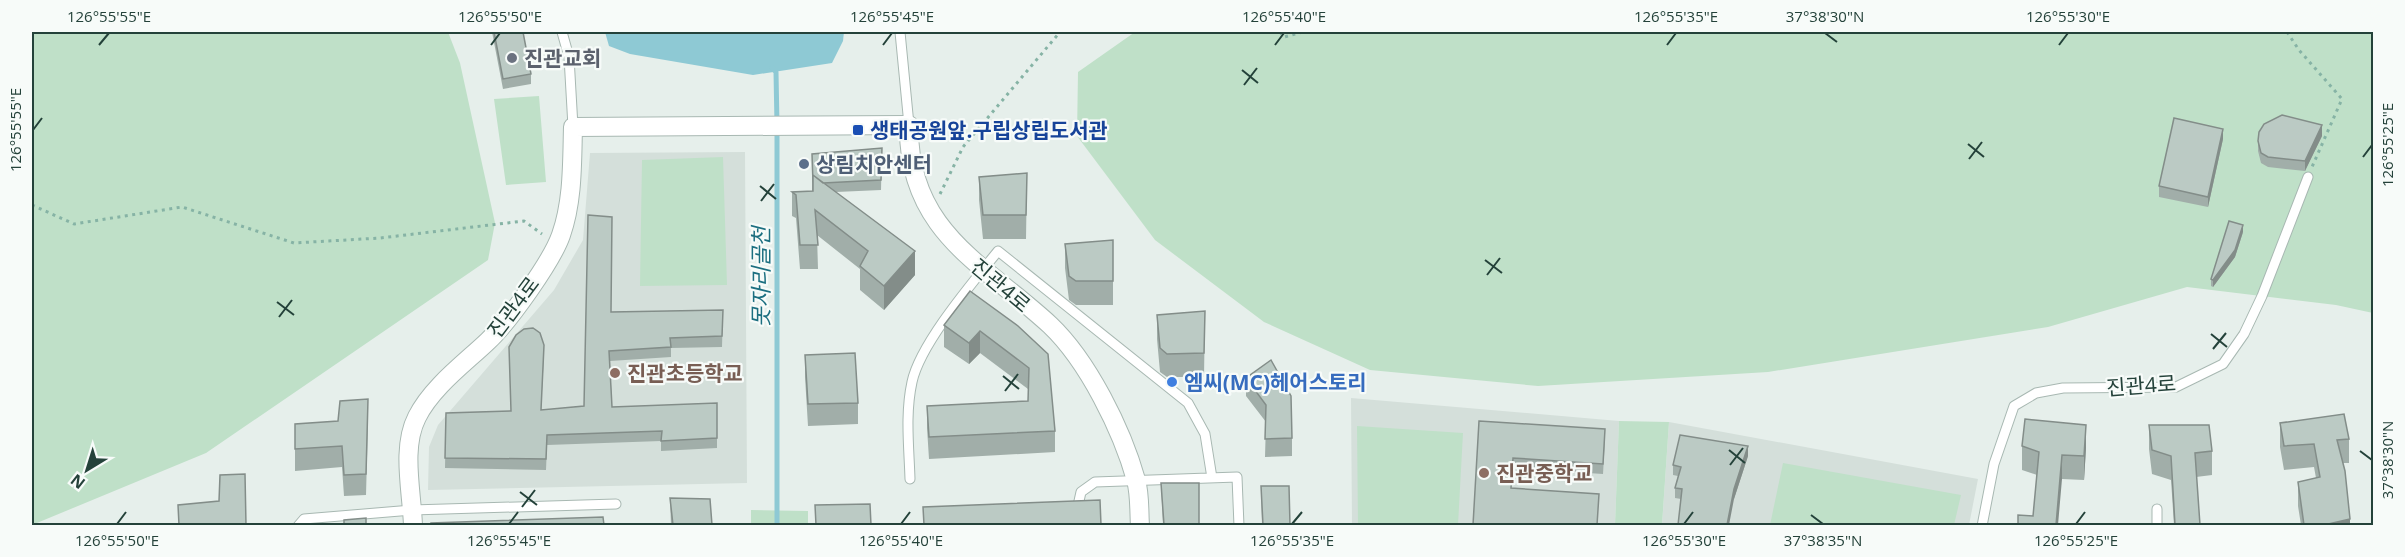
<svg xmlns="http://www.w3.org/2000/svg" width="2405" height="557" viewBox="0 0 2405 557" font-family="'Open Sans','Noto Sans KR',sans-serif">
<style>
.built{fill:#d4dfda}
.green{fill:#bfe0c8}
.water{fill:#8ec9d4}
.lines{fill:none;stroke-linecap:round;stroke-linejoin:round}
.stream{stroke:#8ec9d4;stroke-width:5}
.lane-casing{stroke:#a8b8b2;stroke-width:11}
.street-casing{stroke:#a8b8b2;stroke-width:20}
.path{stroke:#86b3a5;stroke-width:3;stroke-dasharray:3 4.5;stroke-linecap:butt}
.lane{stroke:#fff;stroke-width:9}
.street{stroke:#fff;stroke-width:18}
.wall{fill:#a1aea9}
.shaded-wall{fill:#838d89}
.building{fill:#bbcac4;stroke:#838d89;stroke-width:1.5}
.ticks{fill:none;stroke:#24423a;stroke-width:2}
.worship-dot{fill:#6b7280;stroke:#f7fbf9;stroke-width:2}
.transit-dot{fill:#1a4fb4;stroke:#f7fbf9;stroke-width:2}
.service-dot{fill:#5c6f8a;stroke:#f7fbf9;stroke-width:2}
.education-dot{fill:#8d6e63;stroke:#f7fbf9;stroke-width:2}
.shop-dot{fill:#3f7fe0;stroke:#f7fbf9;stroke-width:2}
.labels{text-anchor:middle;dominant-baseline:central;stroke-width:4.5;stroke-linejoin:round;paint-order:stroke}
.worship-label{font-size:21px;font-weight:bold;fill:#5b616d;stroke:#f7fbf9;text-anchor:start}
.transit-label{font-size:21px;font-weight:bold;fill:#164399;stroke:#f7fbf9;text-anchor:start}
.service-label{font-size:21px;font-weight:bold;fill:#4e5e75;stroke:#f7fbf9;text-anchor:start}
.street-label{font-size:21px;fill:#24423a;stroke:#f7fbf9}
.education-label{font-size:21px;font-weight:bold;fill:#785e54;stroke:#f7fbf9;text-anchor:start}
.shop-label{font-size:21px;font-weight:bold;fill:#366cbe;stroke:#f7fbf9;text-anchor:start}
.water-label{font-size:22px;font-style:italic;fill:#1c6f80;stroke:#f7fbf9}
.neatline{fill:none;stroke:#24423a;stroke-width:2}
.ticks-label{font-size:15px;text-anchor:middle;fill:#24423a}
</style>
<rect width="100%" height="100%" fill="#e6efeb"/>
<path class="built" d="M745,152L747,483L428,490L429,447L438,425L554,290L583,240L590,153Z
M1351,398L1619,421L1615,525H1352Z
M1669,422L1978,479L1969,525L1662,526Z"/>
<path class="green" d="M32,32H448L460,63L495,223L488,260L206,453L32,525Z
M1135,32H2373V313L2336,305L2187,287L2048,327L1768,372L1538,386L1370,370L1264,322L1155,240L1077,136L1078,72Z
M539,96L546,182L506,185L494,99Z
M723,157L727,285L640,286L642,160Z
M1619,421L1669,422L1662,525H1615Z
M1357,426L1463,433L1458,525H1358Z
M1783,463L1961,495L1954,525H1770Z
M751,510L808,511V525H751Z"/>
<path class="water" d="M605,32H844L843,41L832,63L753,75L630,54L609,46Z"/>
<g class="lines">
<path class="stream" d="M772,68L776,72L777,125V526"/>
<defs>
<path id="lane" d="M562,32L569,57L573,127
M900,32L909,125
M910,479C909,447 905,414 912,382C920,344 973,282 998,251L1188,403L1205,434L1212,478
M1077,510L1081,492L1095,482L1237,477L1239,526
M298,526L304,519L412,510L616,504
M1982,526L1994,464L2014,406L2036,393L2063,388L2176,387L2223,364L2244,334L2262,296L2308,177
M2157,526V509"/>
<path id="street" d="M413,526C412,492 401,448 417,417C432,387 465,363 488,341C509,321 552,261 561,235C573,201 572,163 573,127L909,125C907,231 984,264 1050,325C1088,361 1122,430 1136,480C1140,494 1139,511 1140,526"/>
</defs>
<use href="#lane" class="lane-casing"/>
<use href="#street" class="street-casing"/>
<path class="path" d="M1280,32L1284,37L1303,32
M2287,32L2299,50L2342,99L2312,167
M940,194L963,147L1060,32
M32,205L74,224L182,207L294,243L380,238L524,221L542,234"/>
<use href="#lane" class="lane"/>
<use href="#street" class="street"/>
</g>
<path class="wall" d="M492,32H523L531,74V84L503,89Z
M2322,136L2305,171L2268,167L2261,163L2258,151V141Z
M2223,139L2208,207L2159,197V186Z
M882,148L881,190L836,192L915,275L884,310L860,290V269L817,235L818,269H800L796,218L792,216V192L812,191V154Z
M1027,173L1026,239H983L979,200V177Z
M2243,232L2235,257L2213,287L2211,286V279Z
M1113,240V305H1076L1069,300L1065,268V244Z
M723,310L722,347L671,348V357L610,361L612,407L717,403V448L661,451V441L547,445L546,470L445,468L446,413L511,411L544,355L541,410L584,406L611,312Z
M1205,311L1204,377H1167L1160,372L1157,339V315Z
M944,325L1018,326L1055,431V452L929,459L927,428V406L1028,401V389L980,353L969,364L944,347Z
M805,355L858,403V424L808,426L805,377Z
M1246,378L1292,438V456L1265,457L1266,422L1246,396Z
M368,421L366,495L344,496L342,467L295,471V424Z
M1479,421L1605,439L1603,474L1513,468L1511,488L1599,504L1473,525Z
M2280,423L2349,439V463H2343L2350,525H2301L2298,506V482L2316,478L2314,467L2284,470L2280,447Z
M2149,425L2212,451V475L2196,477L2200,525H2174L2171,480L2152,474L2149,449Z
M2022,446L2086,448L2084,480L2062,479L2033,516L2037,475L2022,470Z
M1748,456L1734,499H1681L1675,498V488L1678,476L1673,475V465Z
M1161,483L1199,525H1163Z
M1261,486L1290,525H1262Z
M670,498L712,525H671Z"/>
<path class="shaded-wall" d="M2322,125V136L2305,171V161Z
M2223,129V139L2208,207V197Z
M2243,225V232L2235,257L2213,287V280Z
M915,251V275L884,310V286Z
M980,331V353L969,364V343Z
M2086,425V448L2084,480V456Z
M1748,446V456L1734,499L1729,525H1727L1734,489Z
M2062,455V479L2058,525H2056Z
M2350,519V525H2324Z"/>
<path class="building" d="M494,32H523L531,74L503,79Z
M2282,115L2322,125L2305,161L2268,157L2261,153L2258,141L2259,132L2264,124Z
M2174,118L2223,129L2208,197L2159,186Z
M882,148L881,180L823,183L813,175V183L812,154Z
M1027,173L1026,215H983L979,177Z
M813,175L915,251L884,286L860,266L868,251L815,210L818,245H800L796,195L792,192L813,191Z
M588,215L612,217L611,312L723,310L722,336L670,338L671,347L609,351L612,407L717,403V438L661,441L662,431L547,435L546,459L445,458L446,413L511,411L509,347L516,335L524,329L533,328L540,333L544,345L541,410L584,406Z
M2229,221L2243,225L2235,250L2213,280L2211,279Z
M1113,240V281H1076L1069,276L1065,244Z
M970,291L1018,326L1048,354L1055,431L929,437L927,406L1028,401L1029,368L980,331L969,343L944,325Z
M1205,311L1204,353L1167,354L1160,348L1157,315Z
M855,353L858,403L808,404L805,355Z
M1271,360L1291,396L1292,438L1265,439L1266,405L1246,378Z
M368,399L366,474L344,475L342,446L295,449V424L338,421L340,401Z
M2344,414L2349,439L2337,440L2345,471L2350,519L2324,525H2304L2298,482L2320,477L2314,444L2284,446L2280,423Z
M2025,419L2086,425L2084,456L2062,455L2056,525H2018V515L2033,516L2039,452L2022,446Z
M1479,421L1605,429L1603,464L1513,458L1511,488L1599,494L1597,525H1473Z
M2149,425H2209L2212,451L2195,453L2200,525H2175L2171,456L2152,450Z
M1680,435L1748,446L1734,489L1727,525H1678L1682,489L1675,488L1681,467L1673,465Z
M245,474L246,525H179L178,505L219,501L220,475Z
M1161,483H1199V525H1164Z
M1261,486H1289L1290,525H1263Z
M670,498L710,499L712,525H673Z
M1100,500L1101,525H924L923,507Z
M870,504L871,525H816L815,505Z
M603,517L604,525H431V523Z
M366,518V525H344V520Z"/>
<path class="ticks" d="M1825,33L1837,42M99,45L109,33M491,45L500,33M883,45L892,33M1275,45L1284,33M1667,45L1676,33M2059,45L2068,33M1242,70L1258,83M1244,85L1257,68M33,130L42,118M1968,144L1984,157M2363,157L2372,145M1969,159L1982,142M760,186L776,199M761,201L774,184M1485,260L1502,273M1487,275L1500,258M277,302L294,315M279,317L292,300M2211,334L2227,347M2213,349L2226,333M1003,376L1019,389M1005,391L1018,374M1729,450L1745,463M2360,451L2372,460M1730,465L1743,448M520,492L537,505M522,507L535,490M1811,515L1823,524M117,524L126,512M509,524L518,512M901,524L910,512M1292,524L1302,512M1684,524L1693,512M2076,524L2085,512"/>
<circle class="worship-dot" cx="512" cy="58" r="6"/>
<rect class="transit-dot" x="852" y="124" width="12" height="12" rx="3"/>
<circle class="service-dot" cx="804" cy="164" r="6"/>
<g class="education-dot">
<circle cx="615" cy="373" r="6"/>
<circle cx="1484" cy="473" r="6"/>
</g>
<circle class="shop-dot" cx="1172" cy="382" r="6"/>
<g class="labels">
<g class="worship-label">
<text x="524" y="58">진관교회</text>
</g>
<g class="transit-label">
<text x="870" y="130">생태공원앞.구립상립도서관</text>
</g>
<g class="service-label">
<text x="816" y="164">상림치안센터</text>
</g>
<g class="street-label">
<text transform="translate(1001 285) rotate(40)">진관4로</text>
<text transform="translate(513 307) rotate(-53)">진관4로</text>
<text transform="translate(2141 385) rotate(-4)">진관4로</text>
</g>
<g class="education-label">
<text x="627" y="373">진관초등학교</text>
<text x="1496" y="473">진관중학교</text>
</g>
<g class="shop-label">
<text x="1184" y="382">엠씨(MC)헤어스토리</text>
</g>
<g class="water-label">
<text transform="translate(760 277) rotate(-90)">못자리골천</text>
</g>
</g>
<rect width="2405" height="557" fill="none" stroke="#f7fbf9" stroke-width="66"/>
<g transform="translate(87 470) rotate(218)" stroke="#f7fbf9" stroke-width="4.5" paint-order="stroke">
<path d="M0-4.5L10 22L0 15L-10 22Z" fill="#24423a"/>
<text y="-9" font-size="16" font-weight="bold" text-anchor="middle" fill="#24423a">N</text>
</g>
<rect x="33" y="33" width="2339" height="491" class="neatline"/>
<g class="ticks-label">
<text x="109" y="22">126°55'55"E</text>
<text x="500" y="22">126°55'50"E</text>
<text x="892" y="22">126°55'45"E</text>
<text x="1284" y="22">126°55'40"E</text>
<text x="1676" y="22">126°55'35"E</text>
<text x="1825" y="22">37°38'30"N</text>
<text x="2068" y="22">126°55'30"E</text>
<text transform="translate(16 130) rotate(-90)" y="5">126°55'55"E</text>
<text transform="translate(2388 145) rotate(-90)" y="5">126°55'25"E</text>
<text transform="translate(2388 460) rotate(-90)" y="5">37°38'30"N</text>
<text x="117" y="546">126°55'50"E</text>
<text x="509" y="546">126°55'45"E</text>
<text x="901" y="546">126°55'40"E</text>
<text x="1292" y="546">126°55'35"E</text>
<text x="1684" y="546">126°55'30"E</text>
<text x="1823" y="546">37°38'35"N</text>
<text x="2076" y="546">126°55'25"E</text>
</g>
</svg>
